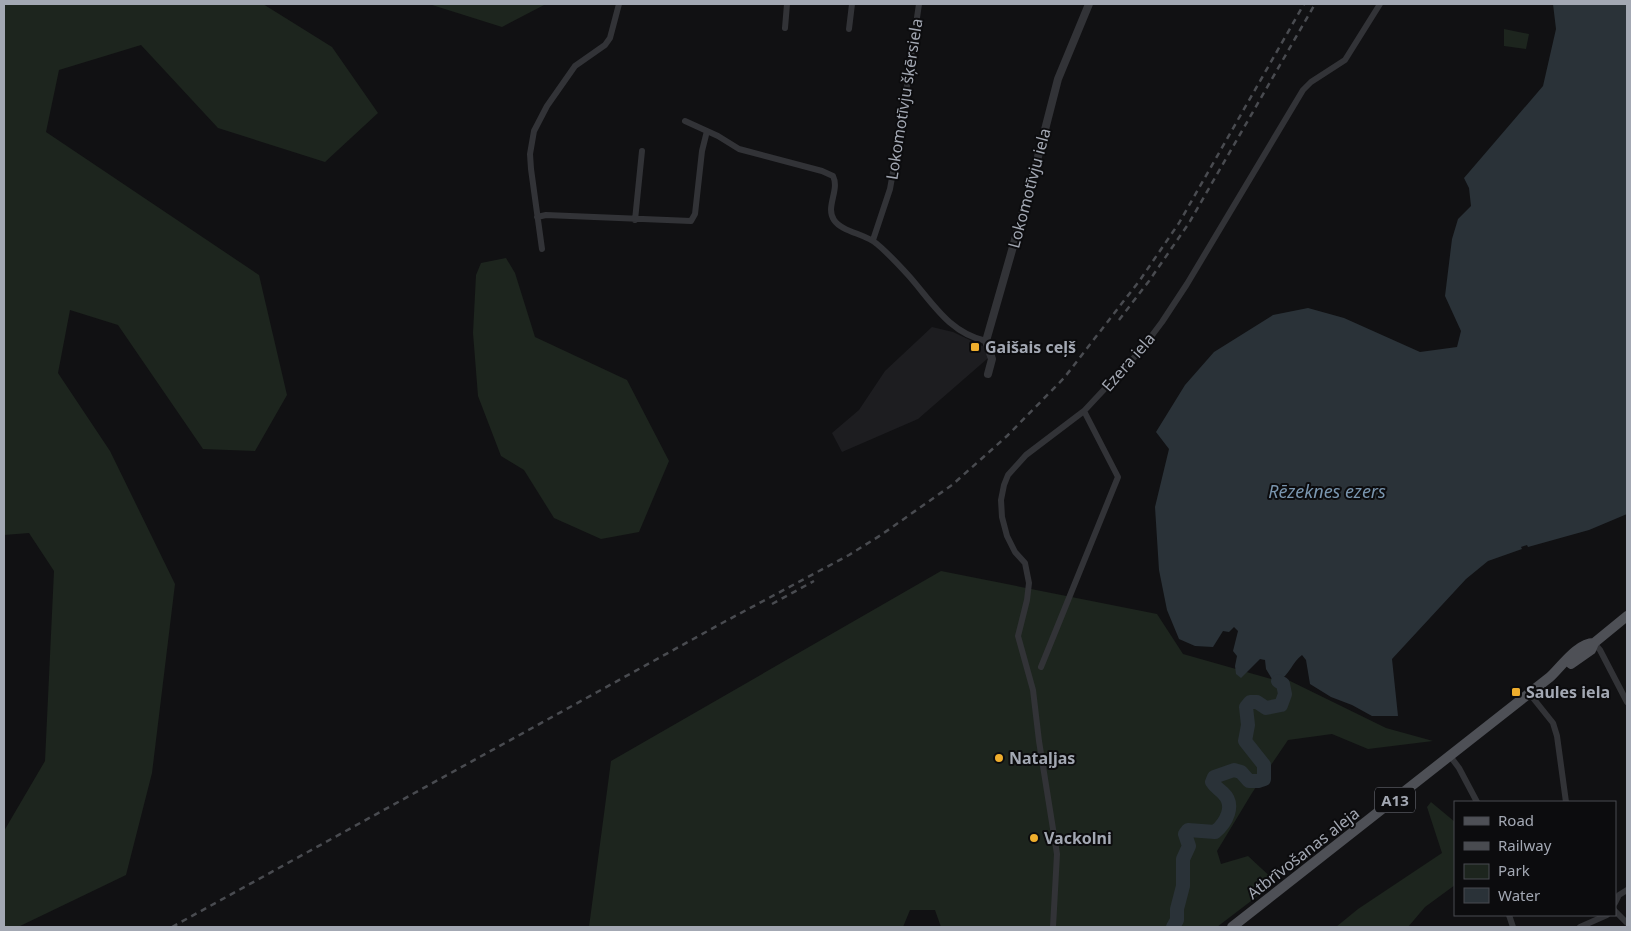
<svg xmlns="http://www.w3.org/2000/svg" width="1631" height="931" viewBox="0 0 1631 931" font-family="'Noto Sans',sans-serif">
<style>
.built{fill:#1d1d20}
.green{fill:#1d251e}
.water{fill:#2a3238}
.lines{fill:none;stroke-linecap:round;stroke-linejoin:round}
.river{stroke:#2a3238;stroke-width:14}
.minor{stroke:#323337;stroke-width:6}
.tertiary{stroke:#323337;stroke-width:8}
.primary{stroke:#4e5056;stroke-width:10}
.rail{stroke:#494b50;stroke-width:2.5;stroke-dasharray:6 5;stroke-linecap:butt}
.poi-dot{fill:#efae2d;stroke:#0c0c0e;stroke-width:2}
.labels{text-anchor:middle;dominant-baseline:central;stroke-width:4;stroke-linejoin:round;paint-order:stroke}
.shield{fill:#0c0c0e;stroke:#767982;stroke-width:1}
.shield-label{font-size:15px;font-weight:bold;fill:#a3a8b3}
.street-label{font-size:16px;fill:#a3a8b3;stroke:#0c0c0e}
.poi-label{font-size:16px;font-weight:bold;fill:#a3a8b3;stroke:#0c0c0e;text-anchor:start}
.water-label{font-size:18px;font-style:italic;fill:#7995ae;stroke:#0c0c0e}
</style>
<rect width="100%" height="100%" fill="#111113"/>
<path class="built" d="M932,327L953,332L995,352L918,419L842,452L832,433L859,410L885,371Z"/>
<path class="green" d="M4,4H263L332,47L378,113L325,162L218,128L141,45L59,70L46,132L259,275L287,395L255,451L203,449L118,325L70,310L58,373L110,451L175,584L152,773L126,875L18,927H4V831L45,761L54,571L29,533L4,535Z
M429,4H546L502,27Z
M1504,29L1529,34L1526,49L1504,46Z
M506,258L515,273L535,337L627,380L669,461L639,532L601,539L554,518L524,470L501,456L478,396L473,333L476,275L481,263Z
M941,571L1157,614L1183,654L1278,681L1284,678L1386,728L1433,741L1368,749L1332,734L1288,740L1252,793L1217,851L1221,864L1248,856L1276,882L1217,927H941L935,910H910L903,927H589L611,761Z
M1431,802L1455,822V885L1425,907L1408,927H1336L1358,909L1442,853L1427,807Z"/>
<path class="water" d="M1553,4H1627V514L1589,530L1528,547L1527,545L1521,547L1522,549L1488,561L1466,579L1392,659L1398,716H1372L1352,705L1331,697L1310,684L1306,660L1302,655C1292,662 1290,675 1278,681L1272,679L1266,669L1265,660L1260,659L1241,678L1236,674L1235,666L1237,656L1233,651L1238,631L1234,627L1229,632L1223,631L1213,647L1195,646L1179,639L1167,610L1159,570L1155,507L1169,449L1156,432L1185,385L1214,352L1273,315L1308,308L1344,318L1420,352L1457,347L1461,331L1445,296L1452,239L1458,219L1471,206L1469,188L1464,178L1543,86L1556,29Z"/>
<g class="lines">
<path class="river" d="M1173,927L1177,920V909L1183,886V859L1189,846L1185,834L1188,830L1215,832C1226,823 1236,805 1223,793C1219,789 1215,787 1212,782L1214,777L1234,770L1241,772L1249,781H1258L1264,779V765L1245,741L1248,725L1246,707L1250,702H1257L1266,708L1281,705L1285,694L1283,684L1278,681"/>
<path class="minor" d="M785,28L787,4
M849,29L852,4
M685,121L718,136L739,149L822,171L833,176C840,190 825,207 834,220C842,232 866,234 877,244C889,254 899,265 909,276C932,302 949,333 986,341
M537,217L546,215L691,221L695,214L702,151L707,131
M635,220L642,151
M873,240L890,189L901,127L919,4
M542,249L531,169L530,154L534,131L547,106L575,66L605,45L610,38L619,4
M1594,643L1600,650L1627,702
M1041,667L1118,477L1084,411
M1529,693L1553,723L1557,736L1566,802
M1450,756L1459,768L1477,802
M1615,903L1619,895L1627,890
M1615,911L1627,923
M1509,915L1513,927
M1053,927L1057,854L1039,741L1033,690L1018,636L1027,600L1029,583L1025,563L1015,552L1007,536L1002,517L1001,500L1004,485L1008,475L1026,455L1084,411L1141,350L1162,322L1187,284L1303,90L1311,82L1345,60L1380,4
M1580,927L1607,915"/>
<path class="tertiary" d="M988,374L992,359L986,341L1031,184L1058,79L1089,4"/>
<path class="primary" d="M1571,664L1591,650L1594,643L1627,616
M1232,927L1550,677C1561,667 1577,643 1594,643"/>
<path class="rail" d="M1119,320L1149,281L1189,223L1315,4
M772,604L814,581
M172,927L724,622L849,555L881,535L952,485L1007,436L1064,378L1140,280L1179,223L1304,4"/>
</g>
<g class="poi-dot">
<rect x="970" y="342" width="10" height="10" rx="2.5"/>
<rect x="1511" y="687" width="10" height="10" rx="2.5"/>
<circle cx="999" cy="758" r="5"/>
<circle cx="1034" cy="838" r="5"/>
</g>
<g class="labels">
<rect class="shield" x="1375" y="787.5" width="40" height="25" rx="4"/>
<g class="shield-label">
<text x="1395" y="800">A13</text>
</g>
<g class="street-label">
<text transform="translate(904 99) rotate(-81)">Lokomotīvju šķērsiela</text>
<text transform="translate(1029 188) rotate(-75)">Lokomotīvju iela</text>
<text transform="translate(1128 362) rotate(-49)">Ezera iela</text>
<text transform="translate(1303 853) rotate(-38)">Atbrīvošanas aleja</text>
</g>
<g class="poi-label">
<text x="985" y="347">Gaišais ceļš</text>
<text x="1526" y="692">Saules iela</text>
<text x="1009" y="758">Nataļjas</text>
<text x="1044" y="838">Vackolni</text>
</g>
<g class="water-label">
<text x="1327" y="491">Rēzeknes ezers</text>
</g>
</g>
<rect width="1631" height="931" fill="none" stroke="#a3a8b3" stroke-width="10"/>
<rect x="1454" y="801" width="162" height="115" fill="#0c0c0e" stroke="#484a50"/>
<rect x="1464" y="817" width="25" height="8" fill="#4e5056" stroke="#484a50"/>
<text x="1498" y="826" font-size="15" fill="#a3a8b3">Road</text>
<rect x="1464" y="842" width="25" height="8" fill="#494b50" stroke="#484a50"/>
<text x="1498" y="851" font-size="15" fill="#a3a8b3">Railway</text>
<rect x="1464" y="864" width="25" height="15" fill="#1d251e" stroke="#484a50"/>
<text x="1498" y="876" font-size="15" fill="#a3a8b3">Park</text>
<rect x="1464" y="888" width="25" height="15" fill="#2a3238" stroke="#484a50"/>
<text x="1498" y="901" font-size="15" fill="#a3a8b3">Water</text>
</svg>
